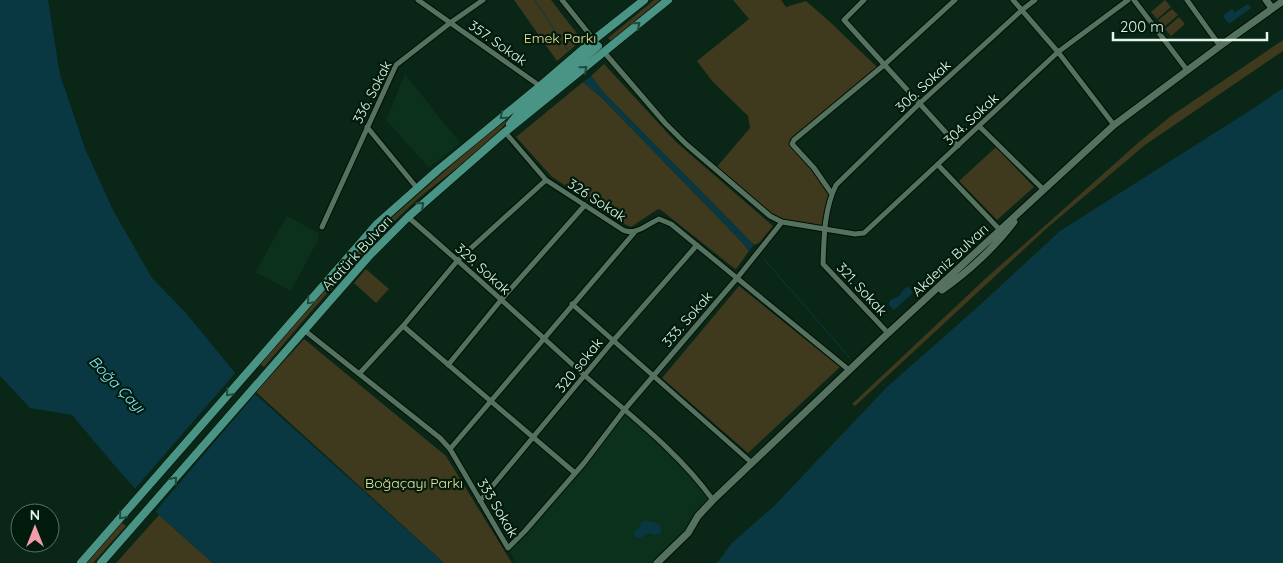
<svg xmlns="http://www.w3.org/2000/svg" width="1283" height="563" viewBox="0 0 1283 563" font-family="Quicksand,sans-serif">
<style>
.built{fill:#0b311d}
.green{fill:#3f391d}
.water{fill:#0a3842}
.pier{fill:#092616}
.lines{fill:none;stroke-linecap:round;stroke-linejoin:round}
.stream{stroke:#0a3842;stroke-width:1}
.minor-casing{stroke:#000f03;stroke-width:7}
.secondary-casing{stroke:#000f03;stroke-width:9}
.primary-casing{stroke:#000f03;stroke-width:9}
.minor{stroke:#54725f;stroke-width:5}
.secondary{stroke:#54725f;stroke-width:7}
.primary{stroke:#4a9486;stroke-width:8}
.oneway{stroke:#1e4c3d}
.labels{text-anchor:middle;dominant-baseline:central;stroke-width:4.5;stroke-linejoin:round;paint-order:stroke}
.park-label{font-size:14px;fill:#f0e098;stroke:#011c0d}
.street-label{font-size:14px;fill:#e4f5e9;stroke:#011c0d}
.water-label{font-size:15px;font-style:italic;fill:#88e3fa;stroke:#011c0d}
</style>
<rect width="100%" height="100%" fill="#092616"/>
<path class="built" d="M405,74L460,143L429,168L386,120Z
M287,216L319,233L318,240L291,291L255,272Z
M625,409L651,433L713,500L688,533L657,563H516L508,548L584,463Z"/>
<path class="green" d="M514,0H551L582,40L557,61Z
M654,0H660L611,41L608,38Z
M733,0H781L786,7L806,1L829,21L879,69L793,144L832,194L824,229L782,222L715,169L750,128L748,116L712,81L697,61L749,19Z
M1165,0L1171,7L1157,19L1151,12Z
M1172,9L1178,15L1164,27L1158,20Z
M1179,17L1185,24L1171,36L1165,29Z
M1283,40V51L1145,145L1047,228L855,406L852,404L985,279L1139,142L1171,116Z
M604,64L675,141L773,226L759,243L754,245L604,93L591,76Z
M583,82L600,96L742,242L749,251L737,268L735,269L661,210L658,209L631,227L626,225L552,177L517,138L516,137Z
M511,117C485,152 441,177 409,207C357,256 311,312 264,367L259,363L286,331L380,228L480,140Z
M996,147L1034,187L997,220L959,181Z
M366,269L389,289L376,303L354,283Z
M739,286L840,367L748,453L662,378Z
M304,339L446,456L512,563H444L256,392Z
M159,515L213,563H116Z
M121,522L126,526L93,563H86Z"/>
<path class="water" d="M0,0H48L60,75L86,151L113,210L152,278L186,313L245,385L444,563H213L159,515L121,473L72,415L30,408L0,376Z
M1248,4L1251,8L1229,24L1223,16L1232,9L1237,15L1235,12Z
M591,76L604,93L754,245L749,251L742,242L600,96L583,82Z
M1283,88V563H717L732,543L774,506L887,387L981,304L1060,231L1257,106Z
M909,287L913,293L894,310L889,305L890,300L898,297L905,288Z
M645,521L654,522L660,526L661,531L660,534L655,535L648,533L640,538L636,537L634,533L636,529L640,528L641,523Z"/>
<path class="pier" d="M237,371L257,392L154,513L133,491Z"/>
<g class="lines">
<path class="stream" d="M535,0L569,52
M764,259L850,358
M882,384L884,385"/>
<defs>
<path id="minor" d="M418,0L540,86
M562,0L594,40
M864,0L844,20L958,146
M1013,0L1058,52L1114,125
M1134,0L1187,70
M1187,0L1220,46
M604,52L665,123L686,144L770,216L782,222L855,234L864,233L1058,52L1128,0
M367,127L417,188
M980,127L1044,190
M505,132L546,180L623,230C636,236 647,224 659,219L671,224L849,370
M938,165L1000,230
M832,194L814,168L792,144L794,140L884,65L955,0
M408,217C467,268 525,321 583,374C628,414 677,450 713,500
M322,227L396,65L450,23L483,0
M572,304L752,463
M403,326L575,473
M304,330L440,438L450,449L508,548L525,531L584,463L625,409L738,277L782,222
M888,333L823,264C824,237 824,210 836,185L919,104L1022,10L1035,0
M448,365L501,300L585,205
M359,374L403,326L458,260L546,180
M450,449L634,233
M480,501L613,341L697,245"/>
<path id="secondary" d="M1266,0L1272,8
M942,290C967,273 995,247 1014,222
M657,563L688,533L698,516L713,500L884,337L1114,125L1220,46L1283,1"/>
<path id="primary" d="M510,124L518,114L598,46
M81,563L377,224L438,170L540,86L596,38L644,0
M101,563L369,256L408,217L505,132L668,0"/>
</defs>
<use href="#minor" class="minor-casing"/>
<use href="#secondary" class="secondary-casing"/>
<use href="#primary" class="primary-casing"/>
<use href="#minor" class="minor"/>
<use href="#secondary" class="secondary"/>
<use href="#primary" class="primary"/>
</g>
<defs><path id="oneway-chevron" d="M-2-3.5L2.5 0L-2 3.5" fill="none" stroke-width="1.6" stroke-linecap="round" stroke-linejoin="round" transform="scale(1.25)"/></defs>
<g class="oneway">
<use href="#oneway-chevron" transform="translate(637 25) rotate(-39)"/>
<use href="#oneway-chevron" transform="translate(584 69) rotate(-39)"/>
<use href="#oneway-chevron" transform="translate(503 116) rotate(141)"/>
<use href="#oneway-chevron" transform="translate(421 205) rotate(-41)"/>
<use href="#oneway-chevron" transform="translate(310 301) rotate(131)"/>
<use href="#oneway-chevron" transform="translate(229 393) rotate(131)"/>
<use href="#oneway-chevron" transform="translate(174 480) rotate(-49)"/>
<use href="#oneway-chevron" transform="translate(122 516) rotate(131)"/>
</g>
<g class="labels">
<g class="park-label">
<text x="560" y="38">Emek Parkı</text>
<text x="414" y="483">Boğaçayı Parkı</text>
</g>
<g class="street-label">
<text transform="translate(498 43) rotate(35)">357. Sokak</text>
<text transform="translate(923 86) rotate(-43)">306. Sokak</text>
<text transform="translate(372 92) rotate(-63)">336. Sokak</text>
<text transform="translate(971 119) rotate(-43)">304. Sokak</text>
<text transform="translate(597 200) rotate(33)">326 Sokak</text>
<text transform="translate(357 253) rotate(-47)">Atatürk Bulvarı</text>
<text transform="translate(950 260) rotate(-43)">Akdeniz Bulvarı</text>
<text transform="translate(483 269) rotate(42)">329. Sokak</text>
<text transform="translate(862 289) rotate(47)">321. Sokak</text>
<text transform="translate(687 319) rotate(-49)">333. Sokak</text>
<text transform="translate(579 365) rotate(-51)">320 sokak</text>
<text transform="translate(498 508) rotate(59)">333 Sokak</text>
</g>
<g class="water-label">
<text transform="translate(117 384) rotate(46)">Boğa Çayı</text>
</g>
</g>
<g transform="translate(35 528)"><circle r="24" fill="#011c0d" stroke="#5c7365"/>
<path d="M0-4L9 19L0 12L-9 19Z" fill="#f39aab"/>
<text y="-8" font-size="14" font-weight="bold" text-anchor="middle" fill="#e4f5e9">N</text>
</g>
<path d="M1113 32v8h154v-8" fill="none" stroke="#e4f5e9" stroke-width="2.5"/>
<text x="1120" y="32" font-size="15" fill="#e4f5e9" stroke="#011c0d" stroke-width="4" paint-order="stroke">200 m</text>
</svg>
